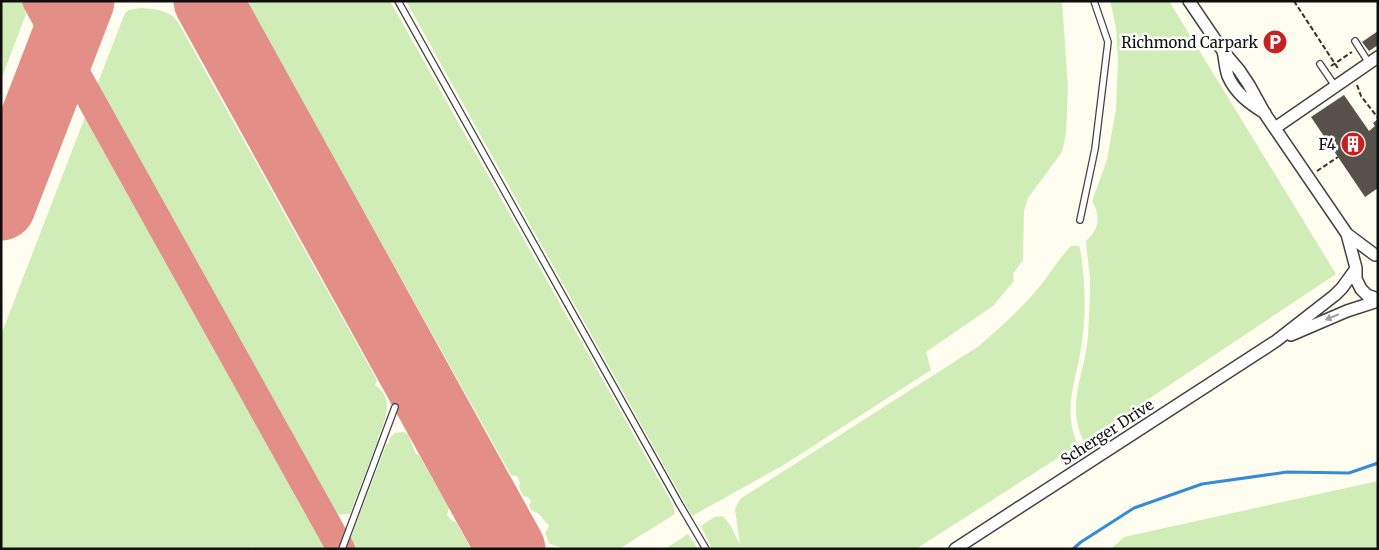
<svg xmlns="http://www.w3.org/2000/svg" width="1379" height="550" viewBox="0 0 1379 550" font-family="Merriweather,serif">
<style>
.green{fill:#d0ecb7}
.lines{fill:none;stroke-linecap:round;stroke-linejoin:round}
.stream{stroke:#358cd5;stroke-width:3}
.taxiway{stroke:#e38e87;stroke-width:28}
.runway{stroke:#e38e87;stroke-width:69}
.building{fill:#58504a}
.lane-casing{stroke:#424242;stroke-width:8}
.street-casing{stroke:#424242;stroke-width:14}
.path{stroke:#313131;stroke-width:2;stroke-dasharray:5 2.5;stroke-linecap:butt}
.lane{stroke:#fff;stroke-width:5.5}
.street{stroke:#fff;stroke-width:11}
.oneway{fill:#9f9f9f}
.labels{text-anchor:middle;dominant-baseline:central;stroke-width:5;stroke-linejoin:round;paint-order:stroke}
.poi-label{font-size:15px;fill:#0f0f0f;stroke:#fff;text-anchor:end}
.street-label{font-size:15px;fill:#0f0f0f;stroke:#fff}
</style>
<rect width="100%" height="100%" fill="#fffdf0"/>
<path class="green" d="M1,1H21L24,8L26,14L1,80Z
M246,1H390L672,503L675,514L619,549H560V547L550,544L545,533L549,526L538,513L532,511L529,506L531,501L528,497L523,496L519,487L520,482L517,476L511,475Z
M406,1H1062L1068,87L1066,133L1062,152L1028,198L1024,211L1023,260L1013,274L1014,281L993,306L926,352L931,370L782,466L692,516Z
M1110,1H1169L1336,274L1084,442C1065,404 1085,375 1088,337C1089,318 1090,298 1090,279C1089,267 1087,254 1086,241C1099,229 1101,217 1092,201L1107,160L1116,109L1118,62L1116,27Z
M141,8C155,9 170,10 178,22L377,380L375,385C378,387 382,391 384,394C391,407 384,423 379,436L378,435L377,439L378,440L350,514H342L341,515L332,513L176,236L178,233L177,229L173,230L95,90L125,13L129,10Z
M85,117L86,118L327,549H255L251,547L250,549H1V335Z
M1071,246H1079C1082,256 1082,263 1083,273C1086,301 1085,326 1080,354C1074,387 1063,412 1078,445L916,549H712L701,526L714,517L723,516L731,526L740,545L735,509L740,499L979,346C998,329 1018,312 1035,292C1048,278 1057,260 1071,246Z
M403,432L408,434L416,454L419,455L449,508L447,515L451,520L456,522L471,549H351L349,544L350,539L387,443L388,444L390,440L389,439L395,433Z
M1378,481V549H1111L1124,537Z
M688,534L698,549H665Z"/>
<g class="lines">
<path class="stream" d="M1073,549L1081,542L1134,508L1202,484L1287,472L1349,473L1378,463"/>
<path class="taxiway" d="M36,1L341,549
M50,78C54,63 56,49 53,33"/>
<path class="runway" d="M208,1L511,549
M1,206L80,1"/>
</g>
<path class="building" d="M1378,31V45L1369,51L1362,42Z
M1344,95L1369,131L1375,126L1373,123L1378,119V188L1365,197L1311,117Z"/>
<g class="lines">
<defs>
<path id="lane" d="M398,1L680,505L706,549
M1355,41L1369,63
M1320,64L1335,86
M1080,220L1095,149L1108,42L1094,1
M342,549L395,407"/>
<path id="street" d="M1189,1L1223,51L1239,70L1249,85L1265,114L1347,234L1356,268V279L1361,289L1367,295L1378,299
M1223,51C1225,59 1225,68 1228,76C1235,93 1250,104 1265,113
M1275,128L1378,57
M1347,234L1375,255
M1291,335L1347,311L1378,301
M955,549L1276,341L1335,295L1342,288L1355,270"/>
</defs>
<use href="#lane" class="lane-casing"/>
<use href="#street" class="street-casing"/>
<path class="path" d="M1294,1L1339,70
M1331,66L1352,52
M1357,85L1361,96L1378,118
M1317,171L1338,157"/>
<use href="#lane" class="lane"/>
<use href="#street" class="street"/>
</g>
<defs><path id="oneway-solid" d="M-6-.8H1V-3.2L6.5 0L1 3.2V.8H-6Z" transform="scale(1.25)"/></defs>
<use class="oneway" href="#oneway-solid" transform="translate(1332 317) rotate(157)"/>
<defs>
<symbol id="parking-disc" viewBox="-11 -11 22 22"><circle r="9.5" fill="#c7201e" stroke="#fff"/><path d="M-3.5-5.5H1a3.5 3.5 0 0 1 0 7H-1V5.5H-3.5ZM-1-3.4V-.6H.8a1.4 1.4 0 0 0 0-2.8Z" fill="#fff"/></symbol>
<symbol id="building-disc" viewBox="-11 -11 22 22"><circle r="9.5" fill="#c7201e" stroke="#fff"/><path d="M-4-6H4V6H1V3H-1V6H-4ZM-2.5-4.3h1.7v1.8h-1.7ZM.8-4.3h1.7v1.8H.8ZM-2.5-1h1.7V.8h-1.7ZM.8-1h1.7V.8H.8Z" fill="#fff"/></symbol>
</defs>
<g fill-rule="evenodd">
<use href="#parking-disc" x="1261" y="28" width="28" height="28"/>
<use href="#building-disc" x="1339" y="130" width="28" height="28"/>
</g>
<g class="labels">
<g class="poi-label">
<text x="1258" y="42">Richmond Carpark</text>
<text x="1336" y="144">F4</text>
</g>
<g class="street-label">
<text transform="translate(1107 432) rotate(-33)">Scherger Drive</text>
</g>
</g>
<rect width="1379" height="550" fill="none" stroke="#0f0f0f" stroke-width="5"/>
</svg>
